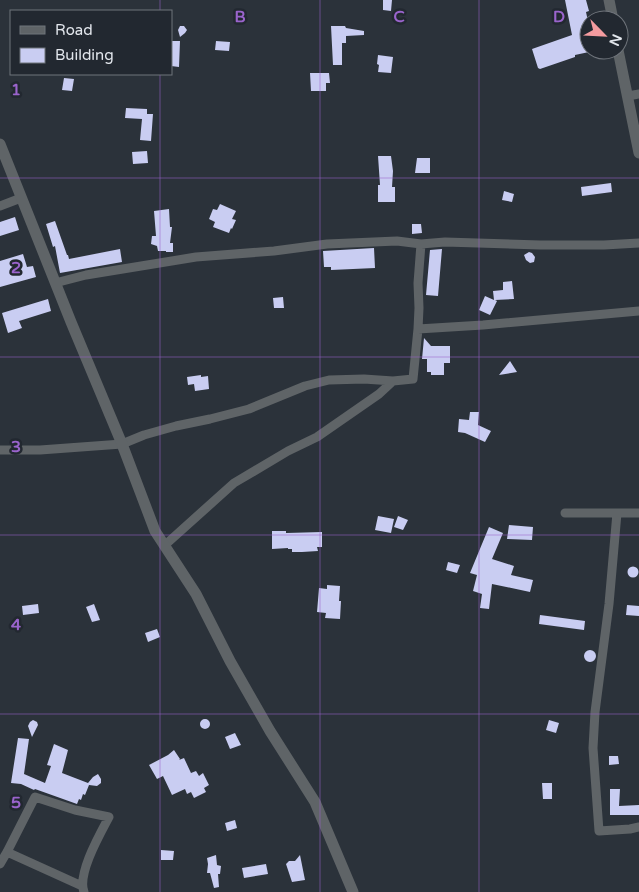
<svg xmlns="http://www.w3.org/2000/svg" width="639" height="892" viewBox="0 0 639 892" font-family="'Varela Round',sans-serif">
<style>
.building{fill:#c9cdf2}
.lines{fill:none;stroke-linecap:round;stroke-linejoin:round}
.minor{stroke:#5f6467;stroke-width:9}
.tertiary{stroke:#5f6467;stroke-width:11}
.grid{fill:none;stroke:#9a64cc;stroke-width:1;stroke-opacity:0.55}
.grid-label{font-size:16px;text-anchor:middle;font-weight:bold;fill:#9a64cc;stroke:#222830;stroke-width:5;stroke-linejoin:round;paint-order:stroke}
</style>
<rect width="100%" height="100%" fill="#2b323a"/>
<path class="building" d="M383,0H392L391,11L383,10Z
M565,0H586L589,11L586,12L589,26V52L575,55V57L540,69L538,68L532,49L572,35Z
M180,26H184L187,30L185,33L180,37L178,30Z
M331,26H345L346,28L364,31V35L346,36V43H342V65H333Z
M171,41H180L179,67L171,66Z
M216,41L230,42L229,51L215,50Z
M378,55L393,57L391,73L378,72L379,65L377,64Z
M310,73H329L330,83H326V91H311Z
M64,78L74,79L72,91L62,90Z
M126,108L147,109V114H153L151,141L140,140L142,119L125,118Z
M147,151L148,163L133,164L132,152Z
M378,156H391L393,171L392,187H395V202H378V185H380Z
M417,158H430V173H415Z
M611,183L612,192L582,196L581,187Z
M504,191L514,194L512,202L502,200Z
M220,204L236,211L232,219L236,220L232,229L231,228L229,233L213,227L215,222L209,219L213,209L217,210Z
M169,209L170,227H172L170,243H173V252H166V251H158L157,246L151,244L152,236H156L154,211Z
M15,217L19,230L0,236V222Z
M55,221L67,255H68L69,259L120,249L122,262L60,273L55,246L53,247L46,224Z
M412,224H421L422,233L412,234Z
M374,248L375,268L331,270V267H324L323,251Z
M442,249L438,296L426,295L430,250Z
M529,252L532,253L535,257L534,262L530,263L526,260L524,255Z
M23,254L27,267L33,266L36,277L0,287V261Z
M512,281L514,299L495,300L497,301L490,315L479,310L485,296L494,300L493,291L503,290V282Z
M283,297L284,308H274L273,298Z
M48,299L51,311L19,321L22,328L8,333L2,313Z
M424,338L431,346H450V363H444V375H431V372H427V359H422Z
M510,361L517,372L499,375Z
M201,375V377L208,376L209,389L195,391L194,384L188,385L187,377Z
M470,412H479L478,425L491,431L485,442L465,433L458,432L459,419L469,420Z
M378,516L394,519L391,533L375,530Z
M398,516L408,520L403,530L394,527Z
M509,525L533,527L532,540L507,539Z
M489,527L503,533L492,559L514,566L511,575L533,580L530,592L492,584L489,609L480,608L482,594L473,591L477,575L470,573Z
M272,531H286V533L322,532V547H317L318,551L302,552H292V549H288V548L272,549Z
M448,562L460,565L457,573L446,570Z
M627.5 572a5.5 5.5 0 1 1 11 0a5.5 5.5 0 1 1-11 0Z
M327,585L340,586L339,601H341L340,619L325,618L326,613L317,612L319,588L327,589Z
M38,604L39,613L23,615L22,606Z
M94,604L100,620L92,622L86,607Z
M627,605L639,606V616L626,615Z
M540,615L585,621L584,630L539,624Z
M157,629L160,637L148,642L145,633Z
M584 656a6 6 0 1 1 12 0a6 6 0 1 1-12 0Z
M200 724a5 5 0 1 1 10 0a5 5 0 1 1-10 0Z
M33,720L37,722L38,725L32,737L28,726L30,722Z
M549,720L559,723L556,733L546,730Z
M235,733L241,745L230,749L225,737Z
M18,738L29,739L24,774L45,783L51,766L47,765L54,744L68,750L62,773L88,783L93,777L98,774L101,779V783L97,786L89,785L85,795L83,794L81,800L79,799L77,804L35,789L34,790L21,784L11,783Z
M174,750L180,759L179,760L184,758L191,773L196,771L199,776L203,773L209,785L204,788L206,792L194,798L191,792L187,794L185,789L172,795L163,776L157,779L149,765L168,755Z
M609,756H618L619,764L609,765Z
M542,783H552V799H543Z
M610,789H620L619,806L639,805V815H610Z
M235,820L237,828L227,831L225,823Z
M161,850L174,851L173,860H161Z
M216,855L217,865L221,866L220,874H218L219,887L214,888L210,873H207L208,864L207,858Z
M300,855L305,880L292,882L286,864L289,861H295Z
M266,864L268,874L244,878L242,868Z"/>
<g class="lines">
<path class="minor" d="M628,96L639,94
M0,206L21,198
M55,283L86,275L196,257L274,251L327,244L397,241L421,244L445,242L540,245H604L639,243
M418,329L483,325L639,311
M0,450H40L122,444L144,435L176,426L210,419L249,409L305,386L329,380L364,379L393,381L413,379L418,329L419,308L418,283L421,244
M565,513H639
M617,513L609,604L595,712L593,748L599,831L630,829L639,827
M165,545L234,483L288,451L317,437L379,394L393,381
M7,852L82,886
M0,864L7,852L35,797L75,810L109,817C100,834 77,874 84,892"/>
<path class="tertiary" d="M609,0L613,20
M618,50L639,153
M0,144L71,322L122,444L155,531L196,594L230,661L270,731L315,802L353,892"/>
</g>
<path class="grid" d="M160,0V11M320,0V892M479,0V892M160,74V892M0,178H639M0,357H639M0,535H639M0,714H639"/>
<g class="grid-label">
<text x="240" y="22">B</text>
<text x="399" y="22">C</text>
<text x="559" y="22">D</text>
<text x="16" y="95">1</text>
<text x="16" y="273">2</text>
<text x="16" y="452">3</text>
<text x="16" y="630">4</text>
<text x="16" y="808">5</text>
</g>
<rect x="10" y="10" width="162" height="65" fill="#222830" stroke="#6f747b"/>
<rect x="20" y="26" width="25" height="8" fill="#5f6467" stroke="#6f747b"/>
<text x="55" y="35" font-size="15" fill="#e2e6ec">Road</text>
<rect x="20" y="48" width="25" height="15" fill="#c9cdf2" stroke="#6f747b"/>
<text x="55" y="60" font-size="15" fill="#e2e6ec">Building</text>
<g transform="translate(604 35) rotate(114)"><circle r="24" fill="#222830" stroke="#6f747b"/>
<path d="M0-4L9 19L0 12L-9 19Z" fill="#f49b9f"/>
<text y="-8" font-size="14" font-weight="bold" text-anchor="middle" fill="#e2e6ec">N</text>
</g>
</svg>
